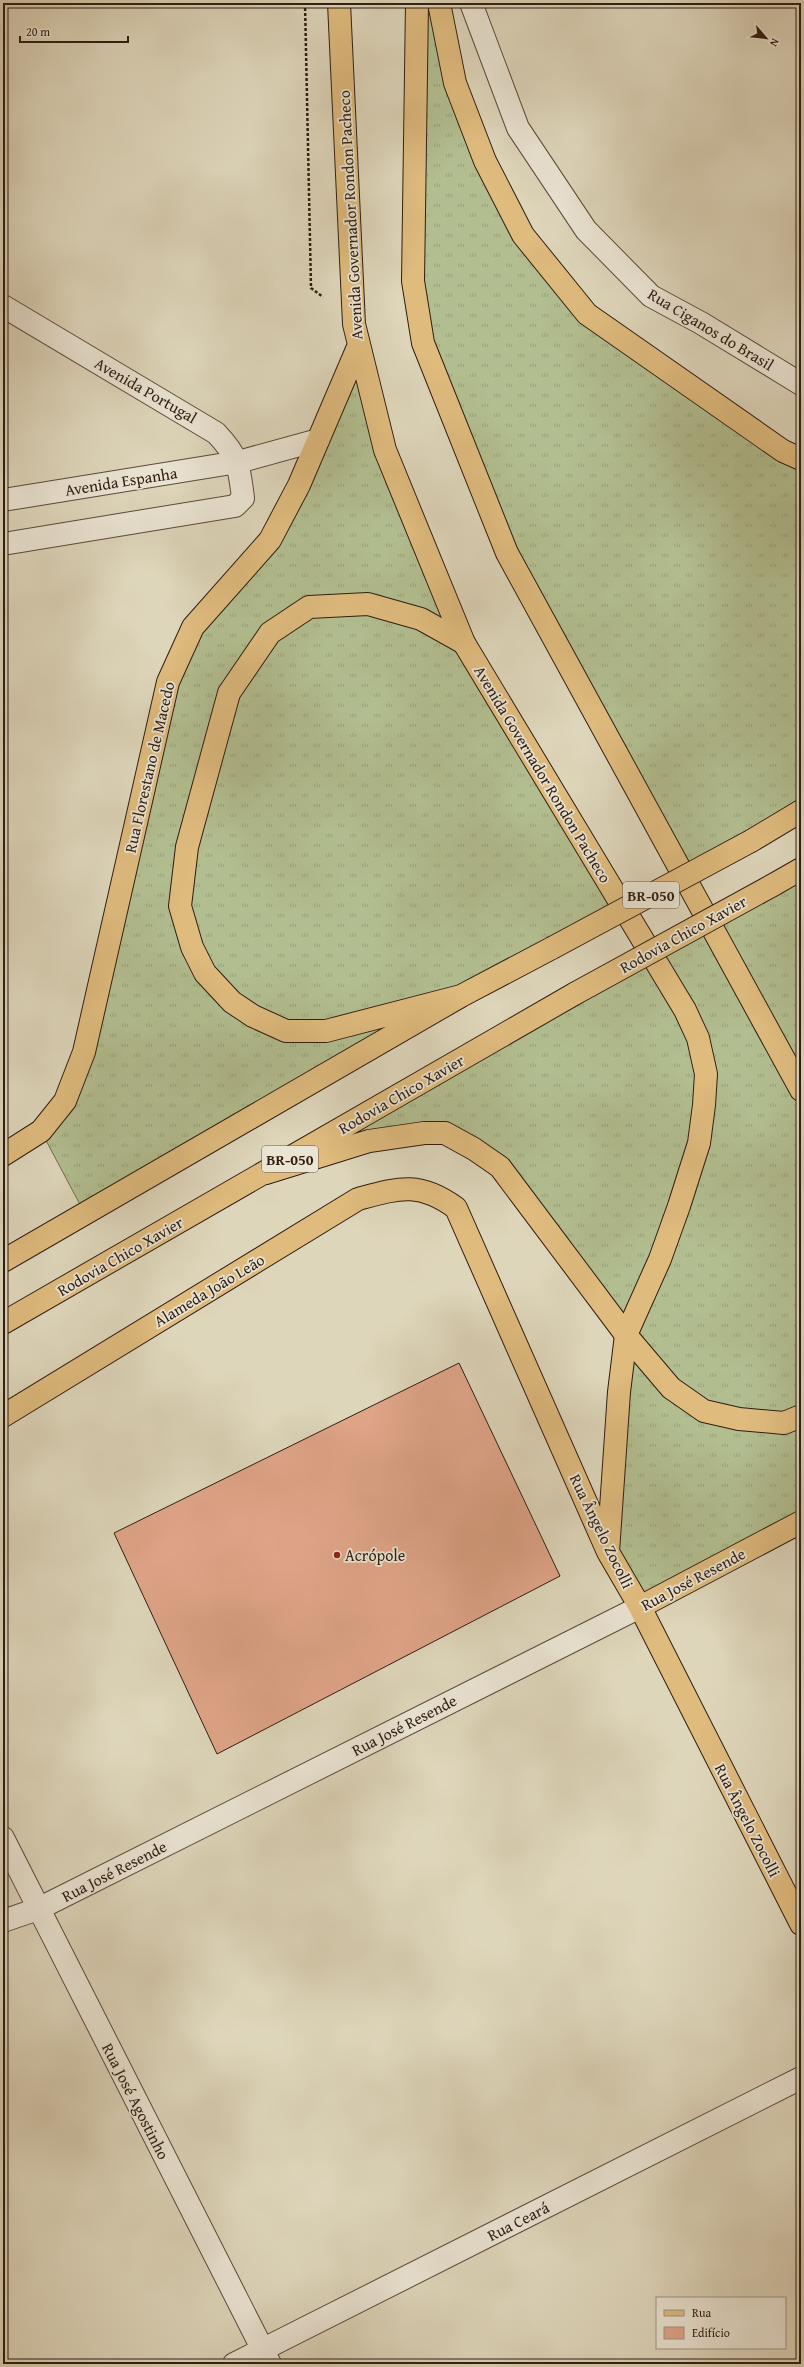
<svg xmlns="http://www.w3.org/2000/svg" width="804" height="2367" viewBox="0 0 804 2367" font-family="'Gentium Book Plus',serif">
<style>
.grass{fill:url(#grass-tufts);stroke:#706e51}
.building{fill:#dfa488;stroke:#2f1d12}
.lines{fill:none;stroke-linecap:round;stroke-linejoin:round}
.minor-casing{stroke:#5b4b3c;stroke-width:24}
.major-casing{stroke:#2f1d12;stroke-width:24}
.highway-casing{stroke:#2f1d12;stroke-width:24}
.path{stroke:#2f1d12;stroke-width:2.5;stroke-dasharray:3 2;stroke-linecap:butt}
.minor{stroke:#eae4d3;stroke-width:22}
.major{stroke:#dfbb7e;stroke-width:22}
.highway{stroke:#dfbb7e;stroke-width:22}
.highway-bridge-casing{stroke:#2f1d12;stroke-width:24;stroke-linecap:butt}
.highway-bridge{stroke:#dfbb7e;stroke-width:22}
.poi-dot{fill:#8f2418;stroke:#eae4d3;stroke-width:1.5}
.labels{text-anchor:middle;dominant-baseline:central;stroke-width:3.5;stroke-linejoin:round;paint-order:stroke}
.shield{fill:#eae4d3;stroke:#67594c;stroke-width:1}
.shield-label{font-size:15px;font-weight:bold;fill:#2f1d12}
.street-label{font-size:16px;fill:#2f1d12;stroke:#eae4d3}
.poi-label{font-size:16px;fill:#2f1d12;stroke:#eae4d3;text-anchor:start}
</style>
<defs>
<pattern id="grass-tufts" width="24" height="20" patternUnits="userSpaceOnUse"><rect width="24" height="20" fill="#b2be90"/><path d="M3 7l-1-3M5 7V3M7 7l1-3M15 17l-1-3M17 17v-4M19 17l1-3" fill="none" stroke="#99a37b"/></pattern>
</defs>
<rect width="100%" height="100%" fill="#ded6bb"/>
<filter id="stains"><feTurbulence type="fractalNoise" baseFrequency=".005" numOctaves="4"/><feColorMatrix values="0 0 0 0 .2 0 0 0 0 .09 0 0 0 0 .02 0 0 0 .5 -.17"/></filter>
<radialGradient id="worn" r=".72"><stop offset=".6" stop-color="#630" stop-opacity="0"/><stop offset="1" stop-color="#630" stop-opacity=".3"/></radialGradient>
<path class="grass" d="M417,3H439L485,161L587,314L801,459V811L681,879L507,553L423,343Z
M358,347L464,643L624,910L85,1214L41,1131L65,1101L193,627L270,540Z
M801,869V1084L713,917Z
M707,920L801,1090V1522L640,1607L608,1552L626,1335L500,1168L445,1133L266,1173Z"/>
<path class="building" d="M459,1363L560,1576L217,1754L114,1533Z"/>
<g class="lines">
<defs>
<path id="minor" d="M471,3L518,128L586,230L651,296L701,323L801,384
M3,306L216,433C239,457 239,466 243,498L235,506L3,544
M3,500L238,462L318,440
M3,1838L270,2364
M3,1921L38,1909L640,1607
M234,2364L801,2078"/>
<path id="major" d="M339,3L354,324L385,450L464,643L685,1010L698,1038L706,1074L704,1105L699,1143L679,1206L660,1259L626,1335L619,1392L608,1552
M417,3L413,281L423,343L507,553L801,1090
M3,1155L41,1131L65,1101L84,1052L168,682L193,627L270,540L299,485L358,347
M3,1416L358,1199C399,1188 419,1181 456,1208L608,1552L640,1607L801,1924
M640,1607L801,1522"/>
<path id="highway" d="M439,3L455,83L485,161L523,235L587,314L783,451L801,459
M751,841L801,811
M773,885L801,869
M461,996L326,1031H286L253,1016L232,1002L205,973L192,947L180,906L187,847L229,693L270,633L309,607L368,604L421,619L464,643
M266,1173L369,1141L424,1133H445L474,1149L500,1167L626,1335L671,1388L704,1411L739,1419L784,1423L801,1416
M3,1261L461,996L552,948
M3,1323L576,993"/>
</defs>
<use href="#minor" class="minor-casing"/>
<use href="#major" class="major-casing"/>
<use href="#highway" class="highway-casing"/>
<path class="path" d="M305,3L311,288L323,297"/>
<use href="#minor" class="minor"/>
<use href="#major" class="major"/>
<use href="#highway" class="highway"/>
<defs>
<path id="highway-bridge" d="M552,948L751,841
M576,993L773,885"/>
</defs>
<use href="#highway-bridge" class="highway-bridge-casing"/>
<use href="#highway-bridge" class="highway-bridge"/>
</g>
<circle class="poi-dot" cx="337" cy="1555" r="4"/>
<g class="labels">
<g class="shield">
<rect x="623" y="882" width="56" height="26" rx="3"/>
<rect x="262" y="1146" width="56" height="26" rx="3"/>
</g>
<g class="shield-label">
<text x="651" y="895">BR-050</text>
<text x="290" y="1159">BR-050</text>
</g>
<g class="street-label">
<text transform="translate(350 215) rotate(-93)">Avenida Governador Rondon Pacheco</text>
<text transform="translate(711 329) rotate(31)">Rua Ciganos do Brasil</text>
<text transform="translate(146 390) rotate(30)">Avenida Portugal</text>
<text transform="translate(121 481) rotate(-9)">Avenida Espanha</text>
<text transform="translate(149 767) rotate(-77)">Rua Florestano de Macedo</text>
<text transform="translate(543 774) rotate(59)">Avenida Governador Rondon Pacheco</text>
<text transform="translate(683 934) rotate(-29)">Rodovia Chico Xavier</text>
<text transform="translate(401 1094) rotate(-30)">Rodovia Chico Xavier</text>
<text transform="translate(120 1256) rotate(-30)">Rodovia Chico Xavier</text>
<text transform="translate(209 1290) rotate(-31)">Alameda João Leão</text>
<text transform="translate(602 1531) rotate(64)">Rua Ângelo Zocolli</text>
<text transform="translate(693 1579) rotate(-28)">Rua José Resende</text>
<text transform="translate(404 1725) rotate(-27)">Rua José Resende</text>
<text transform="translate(748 1820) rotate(63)">Rua Ângelo Zocolli</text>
<text transform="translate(114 1871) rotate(-27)">Rua José Resende</text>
<text transform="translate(136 2101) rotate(63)">Rua José Agostinho</text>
<text transform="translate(518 2221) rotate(-27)">Rua Ceará</text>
</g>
<g class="poi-label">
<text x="345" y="1555">Acrópole</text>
</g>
</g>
<rect width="804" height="2367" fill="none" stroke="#ded6bb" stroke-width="16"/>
<rect x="4" y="4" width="796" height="2359" fill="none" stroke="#2f1d12" stroke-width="2"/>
<rect x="8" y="8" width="788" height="2351" fill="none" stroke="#2f1d12"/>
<rect x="656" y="2297" width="130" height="52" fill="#eae4d3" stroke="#9f9486"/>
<rect x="664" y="2310" width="20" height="6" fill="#dfbb7e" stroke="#9f9486"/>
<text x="692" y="2317" font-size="12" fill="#2f1d12">Rua</text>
<rect x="664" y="2327" width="20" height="12" fill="#dfa488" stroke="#9f9486"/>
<text x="692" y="2337" font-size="12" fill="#2f1d12">Edifício</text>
<g transform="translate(766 38) rotate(118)" stroke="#eae4d3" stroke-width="3" paint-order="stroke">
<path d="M0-3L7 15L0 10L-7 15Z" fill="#2f1d12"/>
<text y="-6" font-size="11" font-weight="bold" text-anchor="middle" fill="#2f1d12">N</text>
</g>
<path d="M20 36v6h108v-6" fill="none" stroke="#2f1d12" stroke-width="2"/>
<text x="26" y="36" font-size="12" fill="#2f1d12" stroke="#eae4d3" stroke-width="3" paint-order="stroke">20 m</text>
<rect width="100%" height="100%" filter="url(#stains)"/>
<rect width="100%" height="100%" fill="url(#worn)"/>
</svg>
